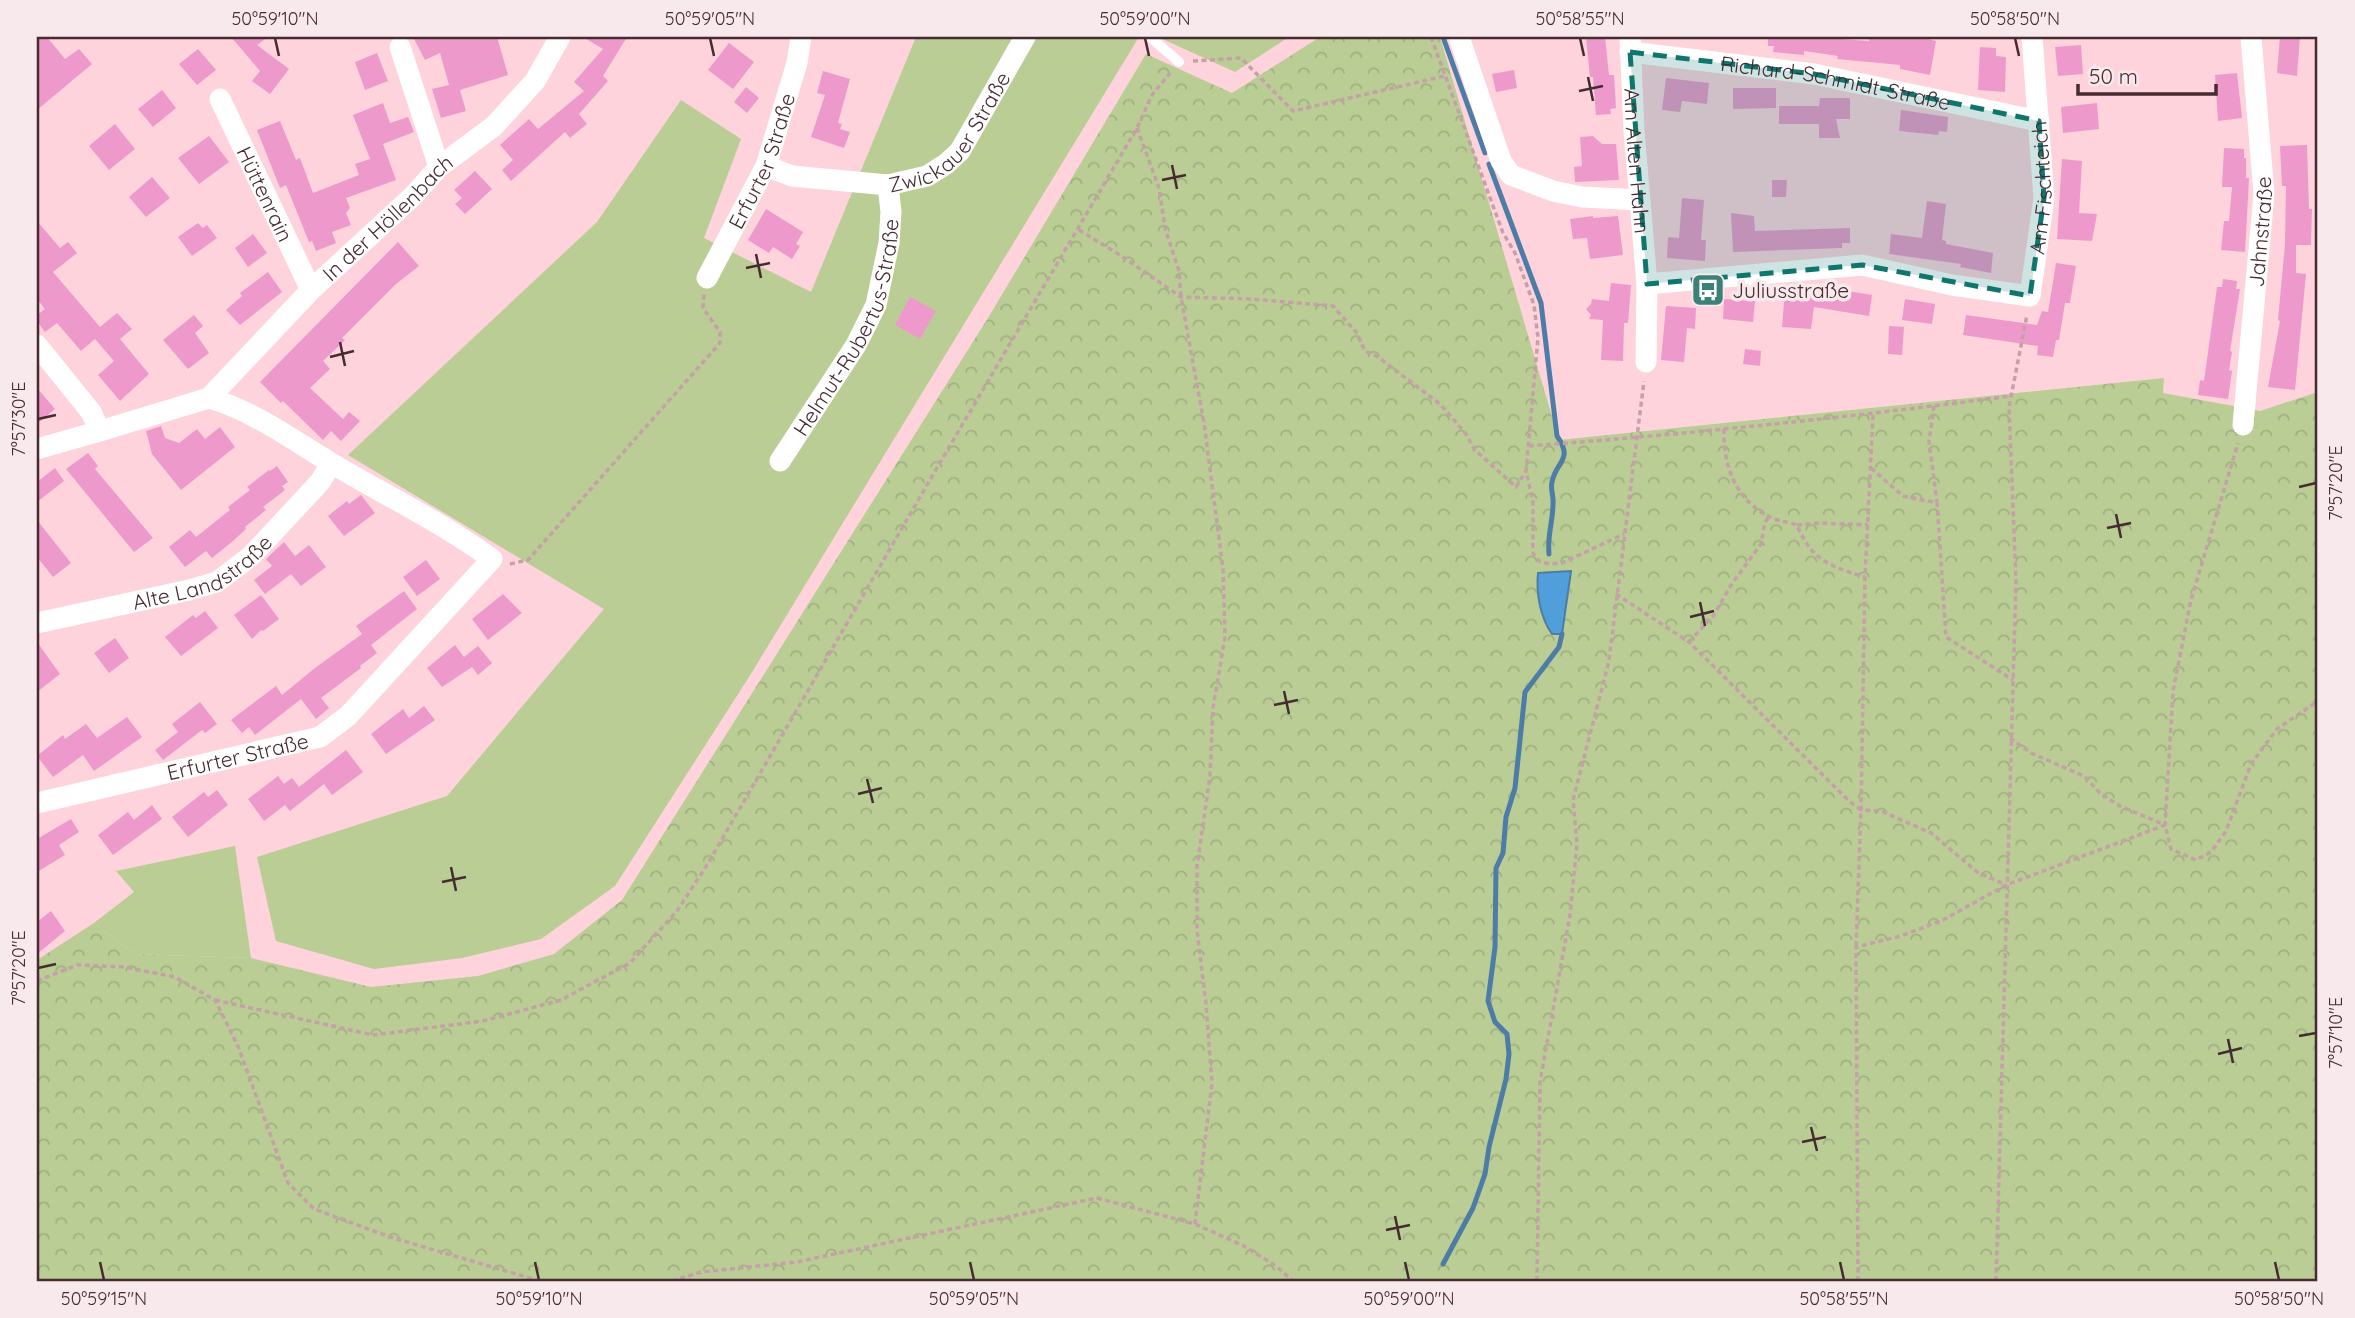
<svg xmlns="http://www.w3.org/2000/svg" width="2355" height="1318" viewBox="0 0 2355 1318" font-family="Quicksand,sans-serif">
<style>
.grass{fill:#b9cd94}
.forest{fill:url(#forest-crowns)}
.water{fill:#509fda;stroke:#4d7ca7;stroke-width:2}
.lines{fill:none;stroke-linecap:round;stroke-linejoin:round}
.stream{stroke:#4d7ca7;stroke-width:5}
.building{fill:#ee99cb}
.path{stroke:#c6a0a8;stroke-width:3.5;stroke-dasharray:5 3.5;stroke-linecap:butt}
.lane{stroke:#fff;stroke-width:10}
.street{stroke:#fff;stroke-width:21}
.marked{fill:#0f766e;fill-opacity:0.2;stroke:#0f766e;stroke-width:5;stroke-dasharray:14 9;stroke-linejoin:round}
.ticks{fill:none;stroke:#462b31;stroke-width:2.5}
.labels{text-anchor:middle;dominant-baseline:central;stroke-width:7;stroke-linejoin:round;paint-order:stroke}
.street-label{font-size:21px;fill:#462b31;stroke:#f8e9ec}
.poi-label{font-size:21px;fill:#462b31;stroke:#f8e9ec;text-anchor:start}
.neatline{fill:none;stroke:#462b31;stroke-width:2.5}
.ticks-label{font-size:18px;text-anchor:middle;fill:#462b31}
</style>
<defs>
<pattern id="forest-crowns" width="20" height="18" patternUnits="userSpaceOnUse" patternTransform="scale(1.75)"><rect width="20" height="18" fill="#b9cd94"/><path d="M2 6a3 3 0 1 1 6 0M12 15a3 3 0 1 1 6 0" fill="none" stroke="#a0b080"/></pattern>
</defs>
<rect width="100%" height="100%" fill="#fed3dc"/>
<path class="grass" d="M916,37H1139L749,677L615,886L541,939L462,958L374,969L276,941L257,857L447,796L604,609L348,455L597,222L681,100L741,139L704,238L811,292Z
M1158,37H1289L1235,72Z
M235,846L251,958L135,954L94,923L134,892L116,871Z"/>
<path class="forest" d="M1320,37H1440L1559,440L2164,378L2163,393L2260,411L2318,392V1281H37V960L94,923L135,954L251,958L371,987L478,976L554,954L622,900L988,318L1146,54L1232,93Z"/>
<path class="water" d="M1571,571L1562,634H1552C1540,617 1536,593 1538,573Z"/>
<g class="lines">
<path class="stream" d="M1443,37L1485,153
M1489,164L1541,303L1557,436C1574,460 1556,461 1552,482C1550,488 1554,497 1553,504C1553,521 1547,536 1549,554
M1443,1264L1473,1208L1485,1174L1489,1147L1506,1079L1509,1054L1507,1034L1495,1022L1488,1001L1495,947L1496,868L1503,853L1506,817L1515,788L1525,692L1559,647L1562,634"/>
</g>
<path class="building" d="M37,37H47L65,59L79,49L92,64L37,110Z
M231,37H268L257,45L289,69L270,94L252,81L260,71Z
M413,37H497L508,75L460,90L466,111L441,118L432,89L449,85L440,53L425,60Z
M583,37H627L603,76L608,81L579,114L587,124L570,138L565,132L511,181L502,170L513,160L500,145L529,119L538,129L584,91L574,82L603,49Z
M1586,37H1605L1609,75H1614L1616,108L1610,109L1611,114L1596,115L1593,77H1590Z
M1768,37H1812L1869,41L1870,37L1919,39V37L1936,41L1930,75L1900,69V65L1837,59L1838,56L1804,51V55L1773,52L1774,46H1768Z
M2280,37H2300L2297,76L2277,73Z
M729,43L754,62L733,89L708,70Z
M2081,45L2083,74L2058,76L2055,47Z
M1980,47L1996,48V56L2006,57L2005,92L1978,90Z
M198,49L216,70L197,85L179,64Z
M377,53L388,81L365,90L355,62Z
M1514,70L1517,88L1496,92L1492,74Z
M823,71L850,79L838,123L842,124L840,129L850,132L844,148L811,137L825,95L817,93Z
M2237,73L2242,118L2218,121L2215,75Z
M1666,78L1709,83L1707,104L1682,101L1680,112L1662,110Z
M746,87L759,98L747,113L734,102Z
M1733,88H1776V108L1733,109Z
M162,90L176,108L153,127L138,109Z
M1820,98H1850V119H1836L1840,138H1819V124H1779V106H1819Z
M383,103L390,123L408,117L414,132L383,144L396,180L346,198L350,208L346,213L351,225L332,232L336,243L316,251L312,241L309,242L286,185L280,188L257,130L280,121L296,160L300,158L313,193L359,175L355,164L370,159L353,115Z
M2097,103L2099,129L2063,133L2061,107Z
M1901,110L1948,117L1947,132L1939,131L1938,135L1899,131Z
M115,124L135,149L109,170L89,146Z
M209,136L229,162L199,184L178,158Z
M1593,136L1602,144H1616L1619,180L1575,182L1574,167L1582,166L1580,137Z
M2307,145L2309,209H2312L2311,245H2296V273L2306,274L2295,390L2268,387L2280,321L2278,320L2285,244L2286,186H2282L2280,146Z
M2224,148L2244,149V158H2246V178H2249L2245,252L2221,250L2224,221H2229L2232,187H2222Z
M2062,159L2082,161L2079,213L2097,214L2092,241L2057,239Z
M475,171L492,189L465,214L455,204L462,198L454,190Z
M152,177L170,198L146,217L129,197Z
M1772,180H1787L1786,197H1772Z
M1682,198L1704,200L1701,240H1706L1705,261L1667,258L1668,237L1679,238Z
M1927,201L1946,204L1942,240L1946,241V244L1993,253L1991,273L1960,267L1961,264L1889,254L1891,234L1922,238Z
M766,209L803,232L796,244L800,246L792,259L773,247L769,253L748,240Z
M1731,213L1754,216L1755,231L1850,228V243H1842V248L1733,252Z
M1593,216V218L1618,216L1623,255L1590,259L1587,238L1573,239L1570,219Z
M37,221L60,248L68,242L77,253L53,272L100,327L117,313L132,329L120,339L149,374L120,401L98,375L114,361L95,339L81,351L57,323L45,332L37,321V315L45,309L37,299Z
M198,223L203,228L207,225L217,238L192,256L178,237Z
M253,234L267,253L248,267L235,248Z
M398,242L419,266L396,284L342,338L345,340L323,361L330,369L310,388L343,419L349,412L360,421L341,441L331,431L323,440L283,401L281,403L260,382Z
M2056,263L2076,266L2070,303H2065L2059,340H2056L2053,357L2037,355L2038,346L1963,335L1966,315L2037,325L2042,311L2048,312Z
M268,272L282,292L240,325L226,310L242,296L240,293Z
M2223,279L2237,281L2236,289H2240L2230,351L2232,352L2229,370L2232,371L2228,399L2198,395L2200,380L2204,381L2217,287H2222Z
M1611,283L1631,285L1628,323H1624L1623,361L1601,360L1603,320L1589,319L1591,315L1586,309L1591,304L1592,299L1609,301Z
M1780,290L1828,294L1829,292L1842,294V290L1872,295L1869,316L1814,307L1811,329L1782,327L1784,302L1779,301Z
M910,297L936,311L920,339L895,325Z
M1724,299L1755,301L1753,322L1723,319Z
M1905,299L1935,304L1932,324L1902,320Z
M1666,306L1696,308L1695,329L1687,328L1684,362L1661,360Z
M194,315L203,326L195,333L209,353L188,369L163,340Z
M1889,326L1904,327L1902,355L1888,354Z
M1745,349L1761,351L1760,366L1743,364Z
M37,388L55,409L37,424Z
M161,426L165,438L179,443L197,429L205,439L220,427L235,447L181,490L152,454L146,431Z
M88,453L98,466L95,469L153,538L134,552L66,469Z
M277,466L288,482L282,486L285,490L263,507L266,510L245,527L246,529L233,541L212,558L206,551L185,567L169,547L190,530L196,537L230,510L228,507L250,490L247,487L269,470L270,471Z
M55,468L64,481L37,502V482Z
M361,495L375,513L344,536L328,516L347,501L349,504Z
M37,520L71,563L53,577L37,557Z
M284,542L295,556L309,545L326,567L301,586L291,574L265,594L254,580L272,566L266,559Z
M426,560L440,579L417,596L403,577Z
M404,591L417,609L371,645L377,653L360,666L361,668L321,698L329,708L316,719L301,699L255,735L249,727L242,733L231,720L276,686L282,695L315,668L362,634L356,626Z
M503,594L522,613L488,640L472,619Z
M261,595L279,619L263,631L261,630L252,639L234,615Z
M205,611L218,628L181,656L165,637L193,615L196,618Z
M115,638L129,658L109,673L94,653Z
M37,642L60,674L37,692Z
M455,645L464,657L478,646L492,663L478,675L472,667L442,687L427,668Z
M200,702L217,724L205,733L202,730L163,760L155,750L178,732L172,724Z
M424,706L435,720L386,754L371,734L403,709L409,718Z
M127,717L142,737L94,771L83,755L53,777L37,756L63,735L65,739L86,724L97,738Z
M346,750L363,772L332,795L324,784L290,811L285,805L264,821L248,799L278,776L284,784L292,778L299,787Z
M217,790L228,805L188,837L172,817L204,792L208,797Z
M152,805L162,819L113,855L98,835L128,812L134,820Z
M71,819L79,832L59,845L65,855L37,872V839Z
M51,911L65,931L37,954V922Z"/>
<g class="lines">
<path class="path" d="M1431,37L1503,233L1515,253L1534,305L1538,338L1526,471L1533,501V553L1539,561L1549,564L1562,563L1624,534
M1193,61L1241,58L1293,111L1445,76
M1137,128L1159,188L1165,228L1179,271L1181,297L1204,423L1223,569L1225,637L1213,708L1210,776L1197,867V930L1206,1004L1212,1083L1195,1224
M1079,230L1120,255L1181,297L1251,299L1333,306L1356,332L1365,351L1378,357L1440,404L1466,434L1474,449L1516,487L1526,471
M1934,406L1929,441L1937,502
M1873,415L1865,577L1861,810L1881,811L1931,833L1977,872L2006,885
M1724,429C1723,465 1735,500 1770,517C1778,521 1788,522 1797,525C1811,560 1831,567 1865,577
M1529,446C1690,434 1851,417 2011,396
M1871,468L1903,496L1937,503L1946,637L2013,680
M1797,525L1821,523L1868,525
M510,564L528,560L720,343V332L703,308L704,294
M1616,594L1689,642L1849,801L1861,810L1856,947
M1689,642L1714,615L1731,585L1761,544L1765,522L1769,517
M2010,738L2031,753L2084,776L2101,794L2120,806L2165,825L2173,691L2191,600L2238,443
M37,981L77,965L124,967L175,977L215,1000L238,1046L288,1183L314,1209L390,1237L540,1281
M215,1000L373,1035L483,1021L561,1000L630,963L677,911L707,865L938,466L1137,128L1152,95L1170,73
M672,1281L701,1272L797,1262L1097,1198L1195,1224L1244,1246L1276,1266L1293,1281
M1537,1281L1540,1082L1570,915L1577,844L1573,800L1609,661L1644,381
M1858,1281L1856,947L1901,936L1943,920L2006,885L2165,825L2171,849L2196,860L2211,852L2226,831L2251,764L2277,729L2318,701
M1996,1281L2016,581L2009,407L2027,315"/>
<path class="lane" d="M1150,37L1179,62"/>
<g class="street">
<path d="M1459,37L1501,161L1511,175L1553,191L1582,197L1640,200"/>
<path id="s1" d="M1630,37L1634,131L1647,284"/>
<path d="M400,47L439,167"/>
<path id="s2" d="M1630,52L1814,74L2039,121"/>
<path id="s3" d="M220,99L311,290"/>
<path id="s4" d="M766,166L792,176L888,185L927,176L946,164L960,151L1025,37"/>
<path id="s5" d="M707,278L766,166L797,63L801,37"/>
<path d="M37,345L91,412L100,431L209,398"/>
<path id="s6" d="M1646,362L1647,284L1862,265L1952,285L2030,296L2044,198L2032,37"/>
<path id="s7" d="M209,398L311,290L413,196L439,167L494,126L535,81L560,37"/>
<path id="s8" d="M2243,425L2264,194L2251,37"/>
<path d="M37,449L100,431"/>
<path id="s9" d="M780,461L856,345L876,305L889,243L891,212L888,185"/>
<path id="s10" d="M37,623L189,590L217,582L251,556L320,482L331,464"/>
<path id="s11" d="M37,803L320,737L348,716L492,559C441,522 385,495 331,463C291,439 254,411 209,398"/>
</g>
</g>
<path class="marked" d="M1630,52L1814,74L2039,121L2044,198L2030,296L1862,265L1647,284Z"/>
<path class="ticks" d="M275,38L279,56M710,38L714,56M1145,38L1149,56M1580,38L1584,56M2015,38L2019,56M1588,77L1593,101M1579,91L1603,86M1172,165L1177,189M1162,180L1186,175M756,254L761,278M746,268L770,263M340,342L345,366M330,357L354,351M38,419L56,415M2299,487L2316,483M2116,514L2121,538M2107,528L2131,523M1700,602L1705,626M1690,617L1714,611M1284,691L1289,714M1274,705L1298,700M867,779L873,803M858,794L882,788M451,867L456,891M442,882L466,877M38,968L56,964M2299,1036L2316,1033M2228,1039L2233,1063M2218,1054L2242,1048M1811,1127L1817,1151M1802,1142L1826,1137M1395,1216L1400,1240M1386,1230L1410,1225M100,1262L104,1280M535,1262L539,1280M970,1262L974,1280M1405,1262L1409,1280M1840,1262L1844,1280M2275,1262L2279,1280"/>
<defs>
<symbol id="bus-square" viewBox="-11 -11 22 22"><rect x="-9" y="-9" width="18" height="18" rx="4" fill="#3c8178" stroke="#f8e9ec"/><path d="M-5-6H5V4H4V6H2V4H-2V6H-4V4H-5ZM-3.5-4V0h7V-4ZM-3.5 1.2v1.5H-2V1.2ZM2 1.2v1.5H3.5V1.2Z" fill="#fff"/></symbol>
</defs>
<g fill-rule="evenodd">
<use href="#bus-square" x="1689" y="271" width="38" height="38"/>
</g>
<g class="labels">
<g class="street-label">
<text stroke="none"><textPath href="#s2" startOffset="208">Richard-Schmidt-Straße</textPath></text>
<text stroke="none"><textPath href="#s4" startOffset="210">Zwickauer Straße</textPath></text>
<text stroke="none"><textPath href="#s5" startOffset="130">Erfurter Straße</textPath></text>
<text stroke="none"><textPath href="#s1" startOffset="124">Am Alten Hahn</textPath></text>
<text stroke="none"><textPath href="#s6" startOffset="574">Am Fischteich</textPath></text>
<text stroke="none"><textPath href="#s3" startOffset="105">Hüttenrain</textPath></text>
<text stroke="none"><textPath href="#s7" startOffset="254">In der Höllenbach</textPath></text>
<text stroke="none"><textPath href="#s8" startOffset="194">Jahnstraße</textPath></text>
<text stroke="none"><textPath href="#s9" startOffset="152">Helmut-Rubertus-Straße</textPath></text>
<text stroke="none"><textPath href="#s10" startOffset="175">Alte Landstraße</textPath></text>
<text stroke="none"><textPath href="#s11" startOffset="206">Erfurter Straße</textPath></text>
</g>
<g class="poi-label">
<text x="1732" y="290">Juliusstraße</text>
</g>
</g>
<rect width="2355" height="1318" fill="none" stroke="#f8e9ec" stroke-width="77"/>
<path d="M2078 84v10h138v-10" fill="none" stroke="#462b31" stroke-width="3.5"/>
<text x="2089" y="84" font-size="21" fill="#462b31" stroke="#f8e9ec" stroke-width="5" paint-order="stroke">50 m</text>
<rect x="38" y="38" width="2278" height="1242" class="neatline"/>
<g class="ticks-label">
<text x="275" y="25">50°59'10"N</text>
<text x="710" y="25">50°59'05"N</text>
<text x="1145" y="25">50°59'00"N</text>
<text x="1580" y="25">50°58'55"N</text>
<text x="2015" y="25">50°58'50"N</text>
<text transform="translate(19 419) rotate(-90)" y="6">7°57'30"E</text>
<text transform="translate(2336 483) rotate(-90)" y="6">7°57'20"E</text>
<text transform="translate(19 968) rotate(-90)" y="6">7°57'20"E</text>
<text transform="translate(2336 1033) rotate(-90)" y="6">7°57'10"E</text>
<text x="104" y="1305">50°59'15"N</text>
<text x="539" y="1305">50°59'10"N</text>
<text x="974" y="1305">50°59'05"N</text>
<text x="1409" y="1305">50°59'00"N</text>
<text x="1844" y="1305">50°58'55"N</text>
<text x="2279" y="1305">50°58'50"N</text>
</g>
</svg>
